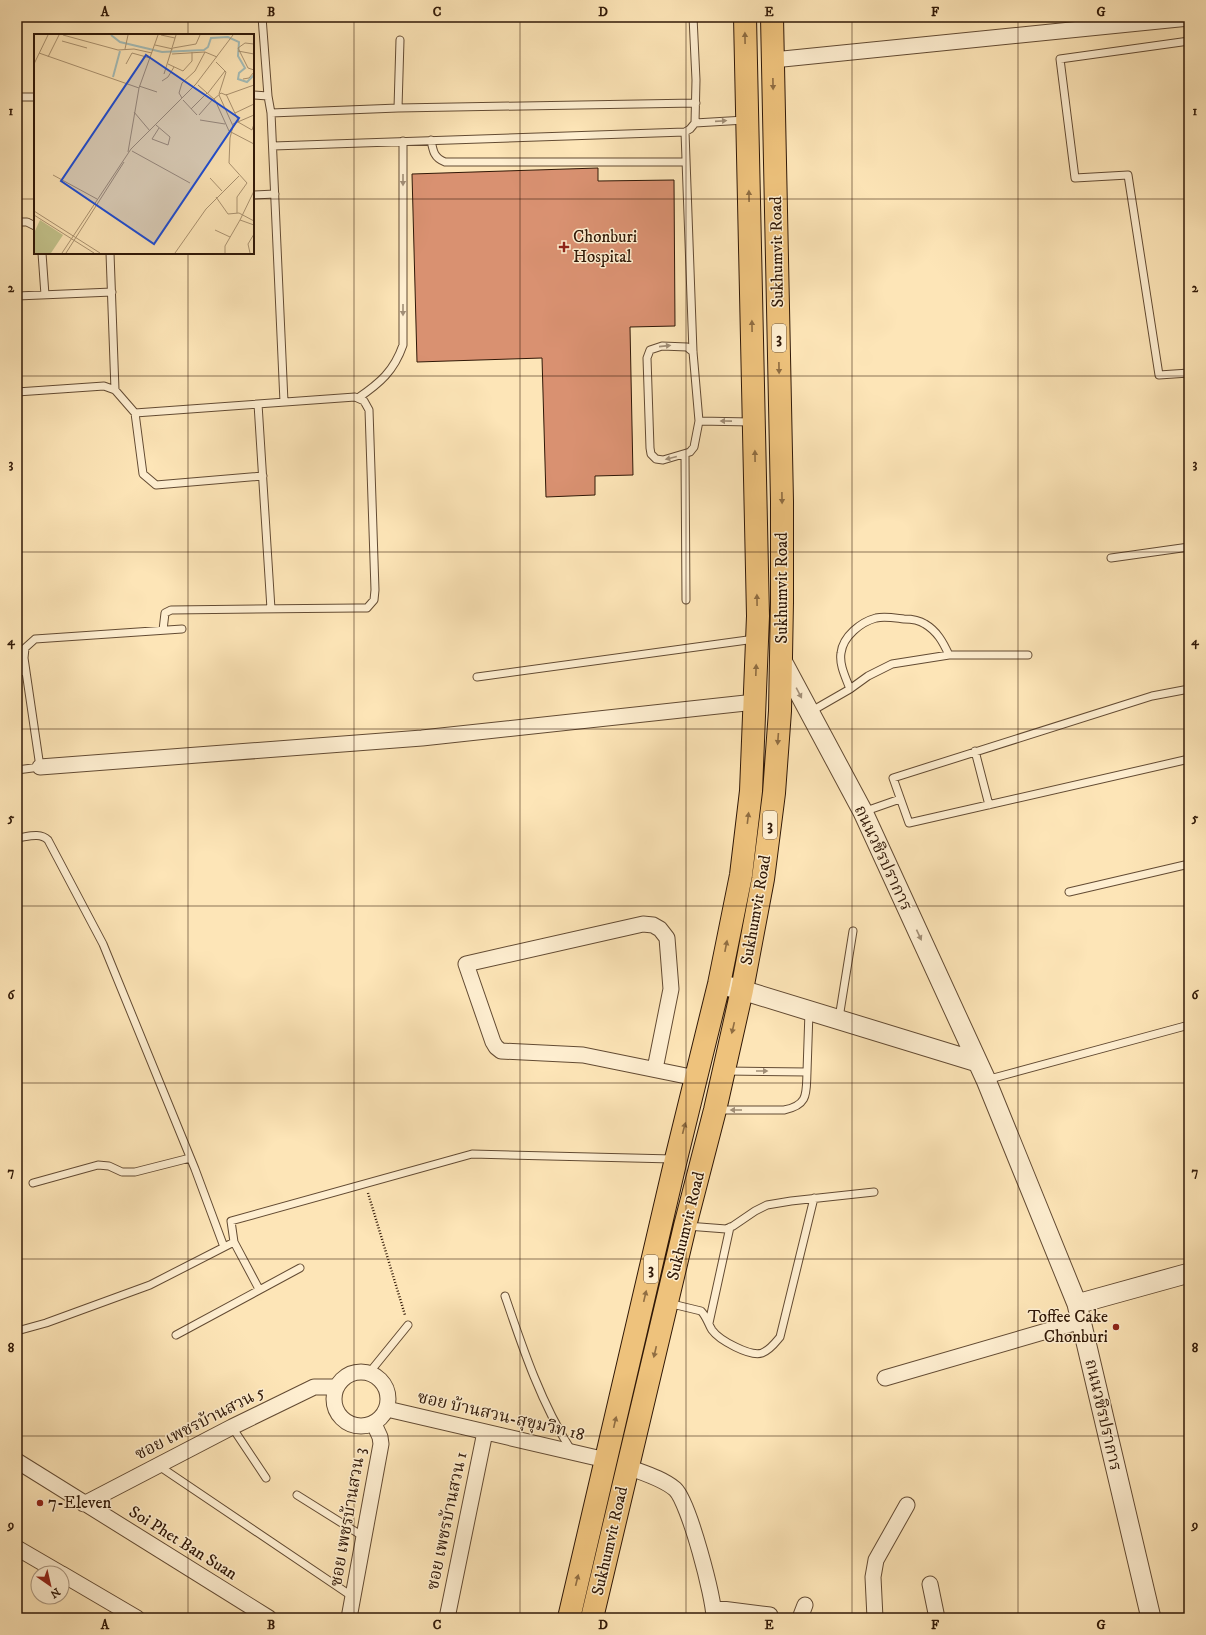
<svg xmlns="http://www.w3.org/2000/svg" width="1206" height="1635" viewBox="0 0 1206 1635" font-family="'IM FELL DW Pica','Noto Serif Thai',serif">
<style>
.building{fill:#d99171;stroke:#301807}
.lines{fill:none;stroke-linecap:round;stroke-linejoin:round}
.service-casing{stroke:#634b33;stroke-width:9}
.minor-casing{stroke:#634b33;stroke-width:17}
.tertiary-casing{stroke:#634b33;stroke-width:21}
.primary-casing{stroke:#301807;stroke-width:24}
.path{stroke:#301807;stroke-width:2.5;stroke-dasharray:1 2;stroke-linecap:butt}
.service{stroke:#feeed0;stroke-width:7}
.minor{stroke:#feeed0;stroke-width:15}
.tertiary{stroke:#feeed0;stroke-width:19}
.primary{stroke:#eec27c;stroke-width:22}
.oneway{fill:#8f6d42}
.oneway2{fill:#a18e76}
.grid{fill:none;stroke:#301807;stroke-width:1;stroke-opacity:0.55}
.poi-dot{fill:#8f2418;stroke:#feeed0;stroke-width:1.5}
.labels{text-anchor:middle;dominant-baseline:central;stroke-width:3;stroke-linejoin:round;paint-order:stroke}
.shield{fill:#feeed0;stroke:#6e5843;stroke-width:1}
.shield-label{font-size:16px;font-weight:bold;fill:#301807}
.poi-label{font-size:17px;fill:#301807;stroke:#feeed0;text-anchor:start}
.street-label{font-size:17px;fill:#301807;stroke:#feeed0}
.inset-river{fill:none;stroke:#a4bdb9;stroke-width:2}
.inset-road{fill:none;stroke:#ab9371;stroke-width:1}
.view{fill:#1d4ed8;fill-opacity:0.15;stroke:#1d4ed8;stroke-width:2}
.inset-edge{fill:none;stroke:#301807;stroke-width:2}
.neatline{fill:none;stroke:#301807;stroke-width:1.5}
.grid-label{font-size:13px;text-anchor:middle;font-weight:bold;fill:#301807}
</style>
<rect width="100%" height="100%" fill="#fde5b7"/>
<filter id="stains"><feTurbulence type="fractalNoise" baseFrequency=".005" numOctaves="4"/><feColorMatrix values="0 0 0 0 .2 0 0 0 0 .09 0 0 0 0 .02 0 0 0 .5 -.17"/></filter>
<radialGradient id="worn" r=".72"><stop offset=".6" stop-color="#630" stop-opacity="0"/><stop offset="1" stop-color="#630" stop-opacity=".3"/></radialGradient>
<path class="building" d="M598,168V181L674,180L675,326L630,327L633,475L595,476V495L546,497L542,358L417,362L412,174Z"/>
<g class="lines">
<defs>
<path id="service" d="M262,17L268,96
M1189,41L1060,59L1075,178L1128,175L1159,375L1189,373
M253,95L268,96L271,113L284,402
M17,97H35
M398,108L400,40
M271,113L398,108L696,103
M695,123L745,120
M685,132L693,352L699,421L694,447L690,452L663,460L656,459L651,454L650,448L647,358L650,350L662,346L687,347L693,352
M431,140C433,151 434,158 445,162H686
M273,146L685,132L690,129L695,123L696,80L693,17
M253,195L275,194
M17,222H27L35,226
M42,253L45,295
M110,253L115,390
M17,296L112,292
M17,392L104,386L115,390L135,413L355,397L364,401L369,410L375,590L374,600L367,608H357L171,610L165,613L163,630
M358,398C380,383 394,371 403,345V141
M258,404L271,609
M135,413L143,474L156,485L263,476
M699,421L751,422
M685,455L686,600
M1111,558L1189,547
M17,672L25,671
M477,677L755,639
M850,689C846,678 839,665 841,653C843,636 861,622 876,618C885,616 895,618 904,619C911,619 919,620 925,624C937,631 943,642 949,655
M1189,689L1152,696L893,778L909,823L1189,759
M810,712L850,689L868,676L892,664L949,655H1028
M975,751L989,805
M17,770L40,767L24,658L25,648L35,639L182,629
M863,812L900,799
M17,838C27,837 40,832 48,840L103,944L195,1169L224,1247
M1069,892L1189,864
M839,1018L853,931
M807,1072L809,1011
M986,1080L1189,1025
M717,1110H784C809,1105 806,1093 807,1072L726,1071
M33,1183L98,1165L109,1166L122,1172H135L190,1158
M687,1226L726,1229L733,1226L755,1211L767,1205L791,1201L874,1192
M259,1289L234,1242L231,1221L472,1154L673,1159
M505,1296C523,1349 541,1403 571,1450
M668,1303L701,1311C707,1317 708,1324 712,1330C719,1340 750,1357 762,1353C770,1350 775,1343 780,1337L814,1198
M709,1323L730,1227
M17,1331L46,1323L150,1285L234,1242
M176,1335L300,1268
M369,1373L408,1325
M232,1427L266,1478
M159,1466L353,1597
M297,1495L364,1537"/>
<path id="minor" d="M773,60L1189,18
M40,767L422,738L755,702
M655,1069L671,989L667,938L660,929L653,925L643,924L466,964L493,1042L496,1047L501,1051L583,1055L696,1078
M334 1399a27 27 0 1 1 54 0a27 27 0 1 1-54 0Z
M885,1378L1081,1321
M387,1409L606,1460
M17,1461L269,1618
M628,1467C643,1473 662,1478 675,1489C689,1502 714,1598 714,1618
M84,1504L232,1427L314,1387H336
M17,1548L60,1573
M62,1574L137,1618
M930,1584L937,1618
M714,1608L770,1615
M349,1618L381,1444L380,1437L374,1424
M447,1618L485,1432
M800,1618L805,1605
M875,1618L873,1577L876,1560L907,1505"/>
<path id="tertiary" d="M781,659L863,812L986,1080L1077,1304L1151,1618
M719,984L742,990L977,1062
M1077,1304L1189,1273"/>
<path id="primary" d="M569,1618L676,1159L719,984L741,875L751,791L758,616L745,17
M592,1618L685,1226L715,1110L742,990L763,879L774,793L780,711L782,602V501L772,17"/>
</defs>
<use href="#service" class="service-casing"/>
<use href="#minor" class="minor-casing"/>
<use href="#tertiary" class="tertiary-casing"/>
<use href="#primary" class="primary-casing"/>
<path class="path" d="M368,1193L405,1315"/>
<use href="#service" class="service"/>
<use href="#minor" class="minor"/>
<use href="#tertiary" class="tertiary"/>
<use href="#primary" class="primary"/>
</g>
<defs><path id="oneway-solid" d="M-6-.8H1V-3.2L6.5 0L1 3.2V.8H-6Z"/></defs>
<g class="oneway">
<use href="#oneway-solid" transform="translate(745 38) rotate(-91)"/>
<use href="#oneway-solid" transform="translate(773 84) rotate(89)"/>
<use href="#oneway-solid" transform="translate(749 196) rotate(-91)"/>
<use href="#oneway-solid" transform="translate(752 326) rotate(-91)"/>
<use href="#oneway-solid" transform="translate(779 368) rotate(89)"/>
<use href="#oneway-solid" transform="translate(755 456) rotate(-91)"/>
<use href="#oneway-solid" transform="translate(782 498) rotate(89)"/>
<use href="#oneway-solid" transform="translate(757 600) rotate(-91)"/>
<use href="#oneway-solid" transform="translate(756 670) rotate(-88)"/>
<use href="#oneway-solid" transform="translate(778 739) rotate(94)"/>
<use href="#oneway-solid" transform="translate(748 818) rotate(-83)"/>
<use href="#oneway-solid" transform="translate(726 946) rotate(-79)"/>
<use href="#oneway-solid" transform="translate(733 1028) rotate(103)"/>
<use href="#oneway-solid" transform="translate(684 1128) rotate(-76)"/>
<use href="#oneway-solid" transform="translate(645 1296) rotate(-77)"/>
<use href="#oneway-solid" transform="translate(655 1352) rotate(103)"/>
<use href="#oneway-solid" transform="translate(615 1422) rotate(-77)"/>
<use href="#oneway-solid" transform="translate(577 1580) rotate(-76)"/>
</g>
<g class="oneway2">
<use href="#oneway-solid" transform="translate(721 121) rotate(-4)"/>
<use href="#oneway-solid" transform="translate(403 180) rotate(90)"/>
<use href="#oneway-solid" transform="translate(403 310) rotate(90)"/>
<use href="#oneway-solid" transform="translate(665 346) rotate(-6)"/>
<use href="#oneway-solid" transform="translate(726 421) rotate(-179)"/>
<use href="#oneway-solid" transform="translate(671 458) rotate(166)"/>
<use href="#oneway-solid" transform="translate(799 693) rotate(62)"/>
<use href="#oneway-solid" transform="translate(919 935) rotate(65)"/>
<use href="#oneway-solid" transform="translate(762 1071)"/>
<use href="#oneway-solid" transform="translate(736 1110) rotate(180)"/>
</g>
<path class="grid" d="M188,17V35M354,17V1618M520,17V1618M686,17V1618M852,17V1618M1018,17V1618M17,199H35M253,199H1189M188,253V1618M17,376H1189M17,552H1189M17,729H1189M17,906H1189M17,1083H1189M17,1259H1189M17,1436H1189"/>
<g class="poi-dot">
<path d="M562 241h4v4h4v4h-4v4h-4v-4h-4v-4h4z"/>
<circle cx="1116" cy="1327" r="4"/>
<circle cx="40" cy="1503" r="4"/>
</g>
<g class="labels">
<g class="shield">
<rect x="772" y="324" width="14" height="28" rx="3"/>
<rect x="763" y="811" width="14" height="28" rx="3"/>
<rect x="644" y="1255" width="14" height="28" rx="3"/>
</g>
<g class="shield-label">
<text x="779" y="338">3</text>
<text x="770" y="825">3</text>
<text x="651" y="1269">3</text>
</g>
<g class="poi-label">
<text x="573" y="237">Chonburi<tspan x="573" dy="20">Hospital</tspan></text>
<text x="1108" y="1317" text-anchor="end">Toffee Cake<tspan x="1108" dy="20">Chonburi</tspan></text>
<text x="48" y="1503">7-Eleven</text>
</g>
<g class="street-label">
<text transform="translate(777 252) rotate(-91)">Sukhumvit Road</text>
<text transform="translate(782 588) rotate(-90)">Sukhumvit Road</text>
<text transform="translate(883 858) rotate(65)">ถนนวชิรปราการ</text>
<text transform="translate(756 910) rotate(-80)">Sukhumvit Road</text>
<text transform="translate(686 1226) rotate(-76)">Sukhumvit Road</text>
<text transform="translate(1103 1415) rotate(77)">ถนนวชิรปราการ</text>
<text transform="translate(501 1416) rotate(13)">ซอย บ้านสวน-สุขุมวิท 18</text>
<text transform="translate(200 1423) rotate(-27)">ซอย เพชรบ้านสวน 5</text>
<text transform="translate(348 1517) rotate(-80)">ซอย เพชรบ้านสวน 3</text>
<text transform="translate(447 1521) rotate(-78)">ซอย เพชรบ้านสวน 1</text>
<text transform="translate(610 1541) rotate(-77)">Sukhumvit Road</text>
<text transform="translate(183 1543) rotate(32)">Soi Phet Ban Suan</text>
</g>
</g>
<g transform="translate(34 34)">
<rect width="220" height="220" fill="#fde5b7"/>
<path d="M6,186L29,201L17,219H0V199Z" fill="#c3c38c"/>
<path class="inset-river" d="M77,1L86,8L128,18L170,16L174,13L177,4L194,3L205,8L204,22L211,34L205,39L204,45L213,48L220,41M79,43L86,17"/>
<path class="inset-road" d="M29,1L84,16L100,15L118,19M127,1L141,4M28,7L53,14M220,10L211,9L204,14L214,34L220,36M121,11L139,15M139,14L162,10L166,1M91,15L94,1M204,17L220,20M5,19L105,54M138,20L171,18L183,23M14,23L25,1M182,28L192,38L185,60M0,30L14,1M92,30L98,19L116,24M134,30L149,37L158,27V18M130,40L142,1M209,45L215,44L220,38M128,47L134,43L140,33M164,51L181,66L195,97L220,110M105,52L123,58M174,59L191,37M192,60L205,88M185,61L199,92L196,104L195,129L213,149L203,163V179M148,64L145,59L148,49L161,37L171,18M180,65L187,59L192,61L220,51M149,66L163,81M157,75L173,59M100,78L116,97M201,79L220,70M165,81L179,65M166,86L191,90M204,88L218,96L220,90M199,90L220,81M122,91L136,103L134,111L118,105L125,94M98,117L156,149M94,118L105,54L124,1M19,141L63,165M176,144L188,157M182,163L194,180L205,179L220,187M0,177L66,219M0,181L60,219M206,186L220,157M181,196L196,203M28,219L97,115L162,50L199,1M32,219L90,128M141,219L172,175L205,142M191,219V212L206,186L220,191M216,219L214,210L220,200"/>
<path class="view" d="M112,21L205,84L120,210L27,147Z"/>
<rect width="220" height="220" class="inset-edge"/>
</g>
<rect width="1206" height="1635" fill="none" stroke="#fde5b7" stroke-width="44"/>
<g transform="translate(50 1585) rotate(146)"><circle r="19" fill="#feeed0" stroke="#ac9880"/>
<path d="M0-3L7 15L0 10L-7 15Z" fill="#8f2418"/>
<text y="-6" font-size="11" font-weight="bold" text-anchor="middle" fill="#301807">N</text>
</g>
<rect x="22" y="22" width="1162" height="1591" class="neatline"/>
<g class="grid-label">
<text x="105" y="16">A</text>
<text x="271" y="16">B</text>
<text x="437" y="16">C</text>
<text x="603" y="16">D</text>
<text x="769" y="16">E</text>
<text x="935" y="16">F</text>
<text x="1101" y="16">G</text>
<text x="11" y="115">1</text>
<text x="1195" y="115">1</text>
<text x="11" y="292">2</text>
<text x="1195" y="292">2</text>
<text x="11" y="468">3</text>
<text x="1195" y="468">3</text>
<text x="11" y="645">4</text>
<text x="1195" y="645">4</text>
<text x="11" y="822">5</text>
<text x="1195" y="822">5</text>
<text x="11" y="999">6</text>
<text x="1195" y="999">6</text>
<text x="11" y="1176">7</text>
<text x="1195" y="1176">7</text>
<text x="11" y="1352">8</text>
<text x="1195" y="1352">8</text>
<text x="11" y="1529">9</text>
<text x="1195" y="1529">9</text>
<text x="105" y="1629">A</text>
<text x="271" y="1629">B</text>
<text x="437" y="1629">C</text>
<text x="603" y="1629">D</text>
<text x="769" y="1629">E</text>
<text x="935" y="1629">F</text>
<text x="1101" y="1629">G</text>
</g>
<rect width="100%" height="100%" filter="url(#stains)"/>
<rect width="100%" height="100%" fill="url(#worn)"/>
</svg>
